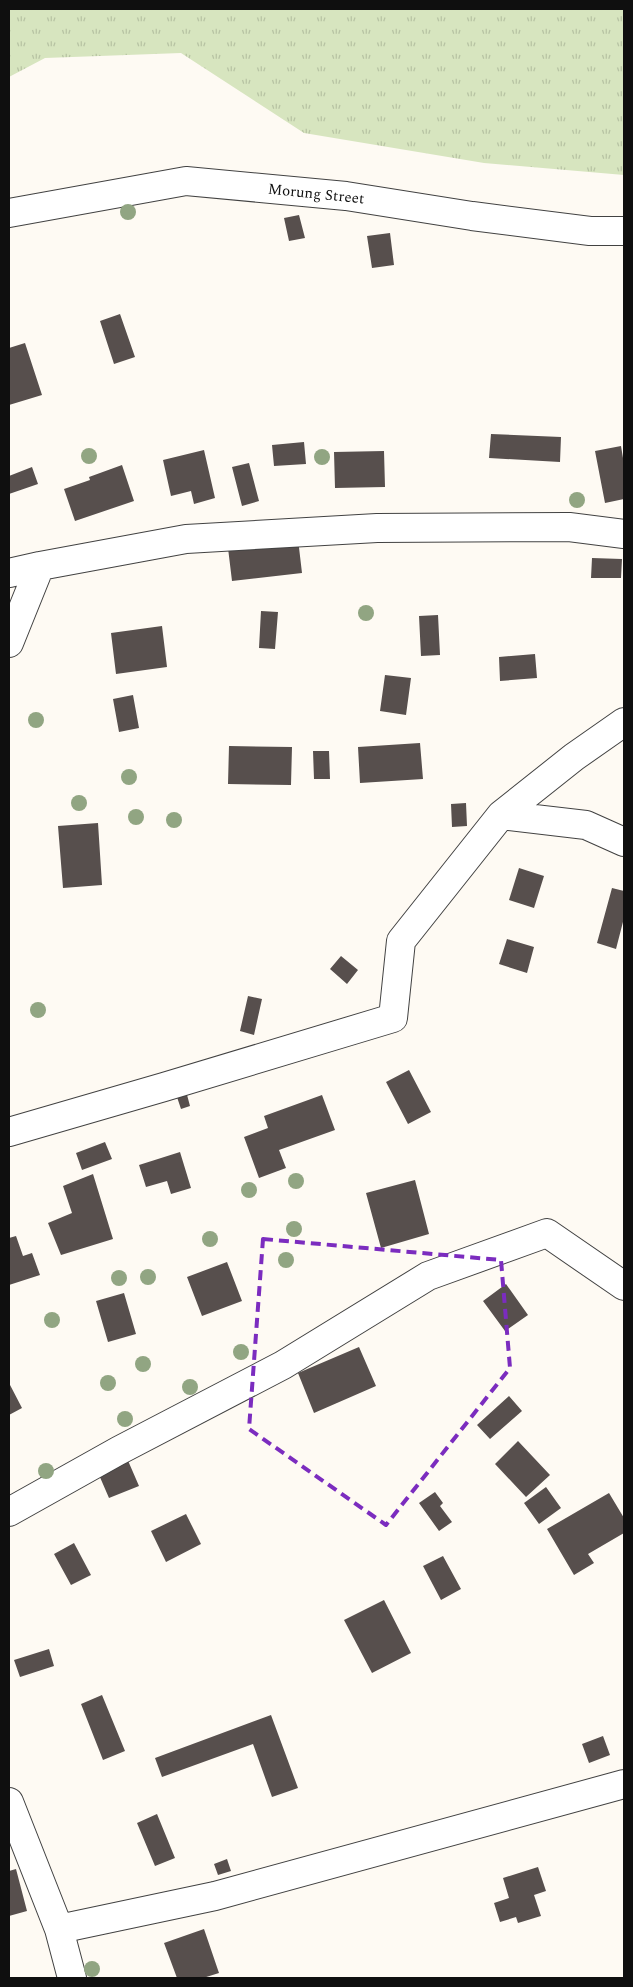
<svg xmlns="http://www.w3.org/2000/svg" width="633" height="1987" viewBox="0 0 633 1987" font-family="Spectral,serif">
<style>
.grass{fill:url(#grass-tufts)}
.building{fill:#574f4d}
.lines{fill:none;stroke-linecap:round;stroke-linejoin:round}
.street-casing{stroke:#424242;stroke-width:30}
.street{stroke:#fff;stroke-width:28}
.tree{fill:#91a582}
.marked{fill:none;stroke:#7b2cbf;stroke-width:4;stroke-dasharray:10 6;stroke-linejoin:round}
.labels{text-anchor:middle;dominant-baseline:central;stroke-width:5;stroke-linejoin:round;paint-order:stroke}
.street-label{font-size:15px;fill:#0f0f0f;stroke:#fff}
</style>
<defs>
<pattern id="grass-tufts" width="24" height="20" patternUnits="userSpaceOnUse" patternTransform="scale(1.25)"><rect width="24" height="20" fill="#d7e5bf"/><path d="M3 7l-1-3M5 7V3M7 7l1-3M15 17l-1-3M17 17v-4M19 17l1-3" fill="none" stroke="#b7c3a3"/></pattern>
</defs>
<rect width="100%" height="100%" fill="#fefaf3"/>
<path class="grass" d="M9,9H624V175L484,163L304,133L181,53L45,58L9,77Z"/>
<path class="building" d="M299,215L305,238L289,241L284,218Z
M390,233L394,265L372,268L367,236Z
M120,314L135,357L114,364L100,321Z
M25,343L42,395L9,405V348Z
M491,434L561,437L560,462L489,458Z
M304,442L306,464L274,466L272,445Z
M621,446L624,464V499L605,503L595,451Z
M204,450L215,498L194,504L191,491L171,496L163,460Z
M384,451L385,487L335,488L334,452Z
M249,463L259,501L242,506L232,467Z
M122,465L134,501L75,521L64,489L90,480L89,477Z
M32,467L38,484L9,494V476Z
M298,539L302,573L232,581L228,548Z
M592,558L622,559L621,578H591Z
M261,611L278,612L275,649L259,648Z
M438,615L440,655L421,656L419,616Z
M162,626L167,667L116,674L111,633Z
M535,654L537,678L500,681L499,657Z
M385,675L411,678L406,715L380,711Z
M133,695L139,728L119,732L113,699Z
M420,743L423,779L360,783L358,747Z
M229,746L292,747L291,785L228,784Z
M313,751H329L330,779H314Z
M466,803L467,826L452,827L451,804Z
M98,823L102,885L63,888L58,826Z
M519,868L544,876L534,908L509,900Z
M612,888L624,891V918L616,949L597,943Z
M507,939L534,947L527,973L499,964Z
M341,956L358,970L347,984L330,969Z
M248,996L262,999L254,1035L240,1031Z
M409,1070L431,1112L408,1124L386,1082Z
M186,1091L190,1106L181,1109L176,1094Z
M322,1095L335,1130L279,1150L286,1168L259,1178L244,1137L268,1128L264,1116Z
M105,1142L112,1159L82,1170L76,1153Z
M180,1152L191,1188L171,1194L167,1181L146,1187L139,1165Z
M93,1174L113,1239L61,1255L48,1223L72,1213L63,1186Z
M415,1180L429,1234L381,1248L366,1193Z
M16,1236L23,1256L32,1253L40,1275L9,1285V1238Z
M227,1262L242,1301L202,1316L187,1277Z
M506,1284L528,1315L505,1331L483,1301Z
M124,1293L136,1334L108,1342L96,1301Z
M359,1347L376,1386L314,1413L298,1373Z
M9,1383L22,1408L9,1415Z
M509,1396L522,1411L490,1439L477,1425Z
M518,1441L550,1475L526,1497L495,1464Z
M126,1456L139,1486L109,1498L96,1468Z
M546,1487L561,1508L539,1524L524,1503Z
M435,1492L443,1503L440,1506L452,1522L439,1531L419,1503Z
M609,1493L624,1518V1533L588,1554L594,1563L574,1575L547,1529Z
M186,1514L201,1544L166,1562L151,1531Z
M74,1543L91,1575L71,1585L54,1554Z
M443,1556L461,1589L441,1600L423,1566Z
M384,1600L411,1653L372,1673L344,1620Z
M49,1649L54,1666L20,1677L14,1660Z
M102,1695L125,1751L103,1760L81,1704Z
M271,1715L298,1788L272,1797L253,1744L162,1777L155,1758Z
M603,1736L610,1755L589,1763L582,1744Z
M157,1814L175,1858L155,1866L137,1823Z
M227,1859L231,1871L218,1875L214,1864Z
M538,1867L546,1891L534,1895L541,1916L518,1923L516,1917L500,1922L494,1903L509,1898L503,1878Z
M16,1869L27,1911L9,1916V1871Z
M204,1929L219,1973L203,1978H177L164,1943Z"/>
<g class="lines">
<defs>
<path id="street" d="M9,213L186,181L346,196L472,216L590,231H624
M9,573L40,566
M9,643L40,566L186,539L377,528L569,527L624,534
M501,815L586,825L624,842
M9,1132L164,1087L393,1018L401,941L501,815L574,757L624,722
M9,1512L118,1451L283,1365L428,1276L547,1233L624,1286
M9,1802L59,1929L72,1978
M59,1929L215,1896L624,1784"/>
</defs>
<use href="#street" class="street-casing"/>
<use href="#street" class="street"/>
</g>
<g class="tree">
<circle cx="128" cy="212" r="8"/>
<circle cx="89" cy="456" r="8"/>
<circle cx="322" cy="457" r="8"/>
<circle cx="577" cy="500" r="8"/>
<circle cx="366" cy="613" r="8"/>
<circle cx="36" cy="720" r="8"/>
<circle cx="129" cy="777" r="8"/>
<circle cx="79" cy="803" r="8"/>
<circle cx="136" cy="817" r="8"/>
<circle cx="174" cy="820" r="8"/>
<circle cx="38" cy="1010" r="8"/>
<circle cx="296" cy="1181" r="8"/>
<circle cx="249" cy="1190" r="8"/>
<circle cx="294" cy="1229" r="8"/>
<circle cx="210" cy="1239" r="8"/>
<circle cx="286" cy="1260" r="8"/>
<circle cx="148" cy="1277" r="8"/>
<circle cx="119" cy="1278" r="8"/>
<circle cx="52" cy="1320" r="8"/>
<circle cx="241" cy="1352" r="8"/>
<circle cx="143" cy="1364" r="8"/>
<circle cx="108" cy="1383" r="8"/>
<circle cx="190" cy="1387" r="8"/>
<circle cx="125" cy="1419" r="8"/>
<circle cx="46" cy="1471" r="8"/>
<circle cx="92" cy="1969" r="8"/>
</g>
<path class="marked" d="M263,1239L501,1260L510,1368L386,1525L249,1429Z"/>
<g class="labels">
<g class="street-label">
<text transform="translate(316 194) rotate(6)">Morung Street</text>
</g>
</g>
<rect width="633" height="1987" fill="none" stroke="#0f0f0f" stroke-width="20"/>
</svg>
